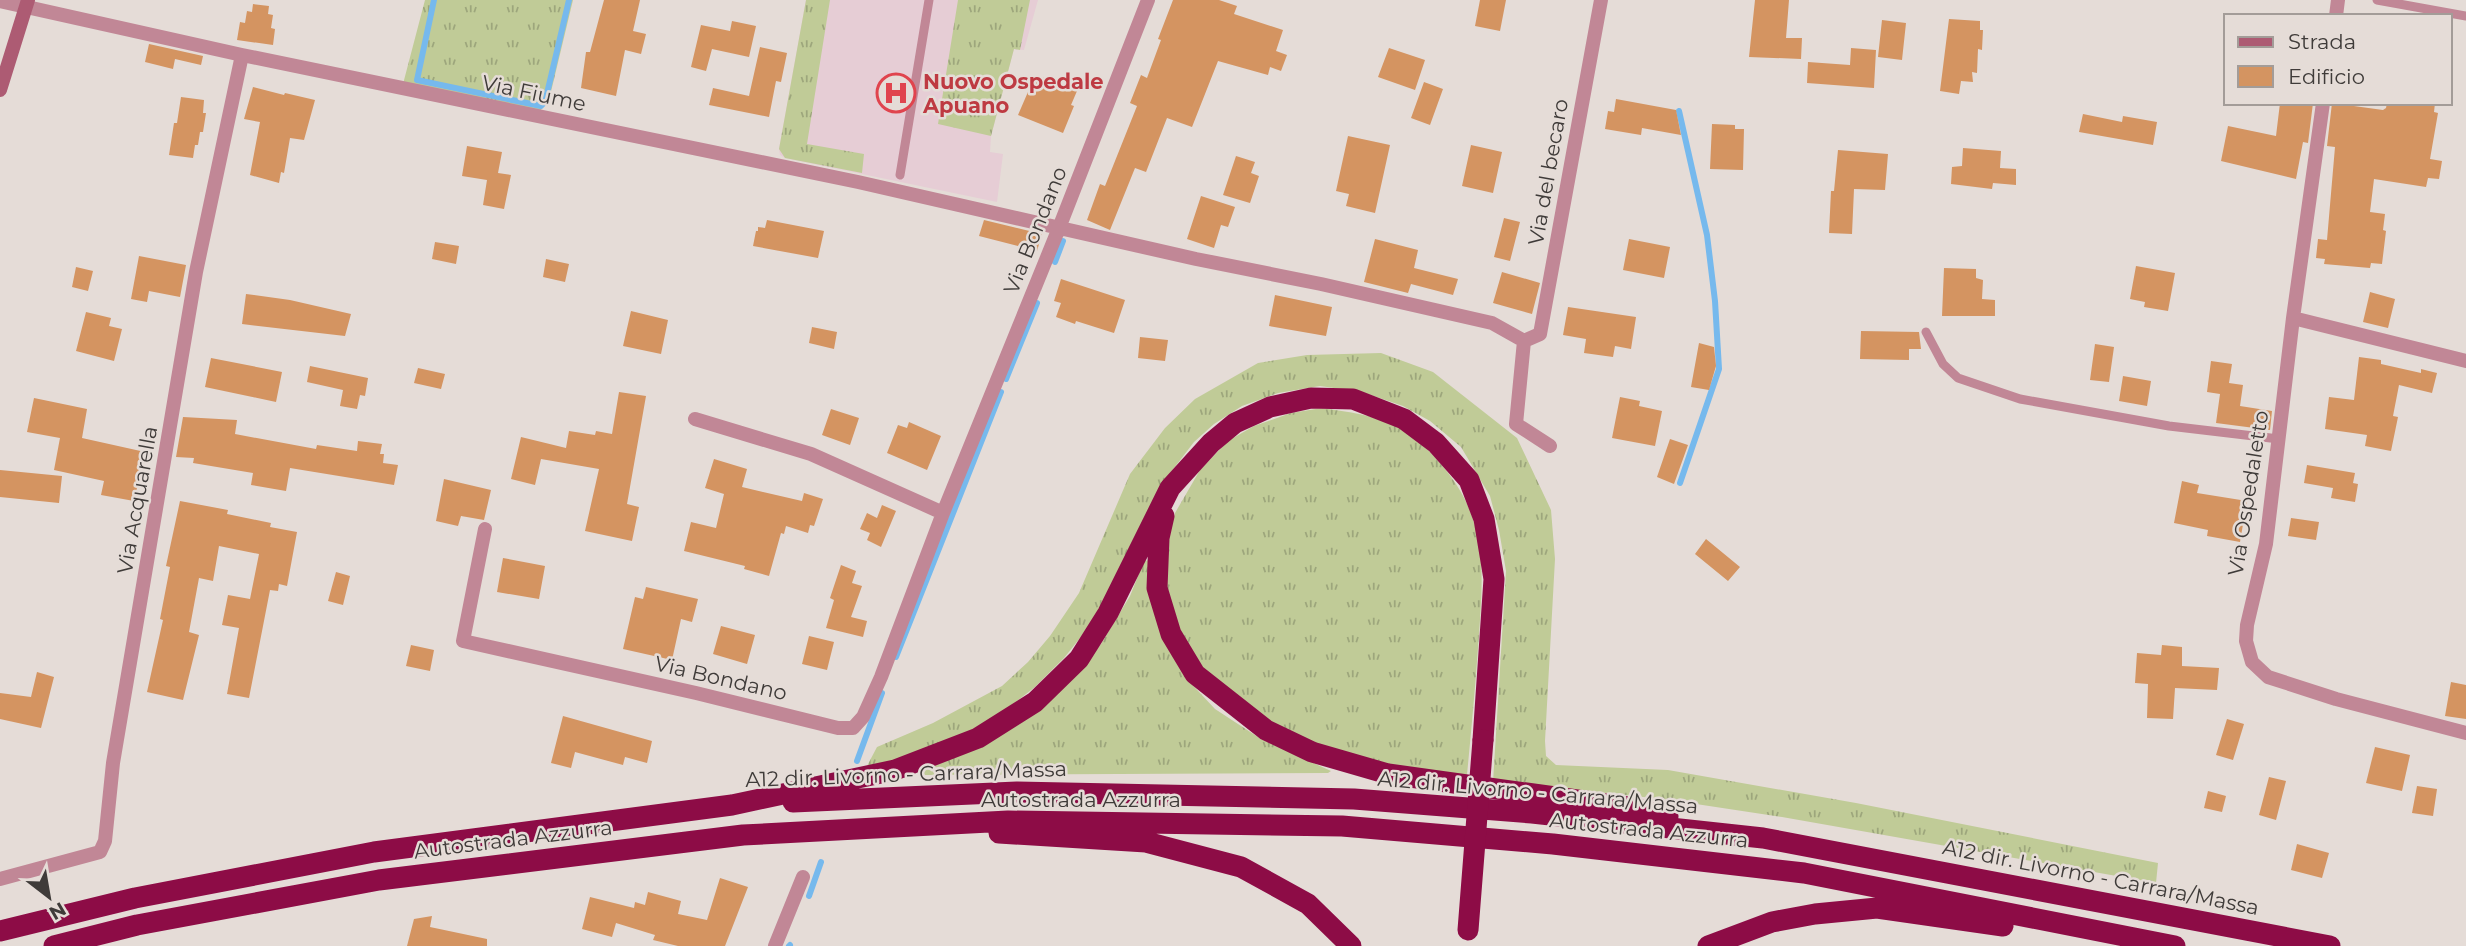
<svg xmlns="http://www.w3.org/2000/svg" width="2466" height="946" viewBox="0 0 2466 946" font-family="Montserrat,sans-serif">
<style>
.medical{fill:#e6cdd5}
.grass{fill:url(#grass-tufts)}
.lines{fill:none;stroke-linecap:round;stroke-linejoin:round}
.stream{stroke:#76b9ed;stroke-width:6}
.building{fill:#d49461}
.service{stroke:#c18796;stroke-width:9}
.minor{stroke:#c18796;stroke-width:14}
.secondary{stroke:#ad5b73;stroke-width:14}
.motorway{stroke:#8d0c46;stroke-width:21}
.motorway-bridge{stroke:#8d0c46;stroke-width:21}
.labels{text-anchor:middle;dominant-baseline:central;stroke-width:5;stroke-linejoin:round;paint-order:stroke}
.health-label{font-size:21px;font-weight:bold;fill:#be3a42;stroke:#e5dcd7;text-anchor:start}
.street-label{font-size:21px;fill:#3f3b39;stroke:#e5dcd7}
</style>
<defs>
<pattern id="grass-tufts" width="24" height="20" patternUnits="userSpaceOnUse" patternTransform="scale(1.75)"><rect width="24" height="20" fill="#c0cb97"/><path d="M3 7l-1-3M5 7V3M7 7l1-3M15 17l-1-3M17 17v-4M19 17l1-3" fill="none" stroke="#9da67c"/></pattern>
</defs>
<rect width="100%" height="100%" fill="#e5dcd7"/>
<path class="medical" d="M806,0H1038L1024,50L1014,49L991,136L990,152L1003,154L997,202L785,158L780,155L779,149Z"/>
<path class="grass" d="M425,0H573L549,100L540,111L403,84Z
M806,0H830L807,144L864,154L862,173L785,158L779,149Z
M958,0H1030L1020,50L1014,49L991,136L938,124Z
M1381,353L1433,372L1517,438L1551,510L1555,559L1545,741L1546,756L1556,765L1668,770L1856,803L2158,863L2156,883L1782,817L1663,799L1493,782L1506,571L1499,530L1490,496L1461,447L1430,421L1403,406L1362,392L1320,386L1278,393L1242,406L1214,424L1194,442L1171,472L1115,582L1088,628L1064,658L1035,687L1003,712L956,739L914,756L866,768L877,747L933,723L1002,686L1028,662L1050,636L1079,593L1130,474L1165,428L1195,399L1258,363L1307,355Z
M1322,408C1348,412 1375,415 1399,427C1414,435 1428,449 1439,462C1491,520 1483,576 1478,648C1475,691 1471,733 1467,775L1376,764L1319,746L1262,720L1198,664L1177,624L1165,586L1166,546L1175,513L1200,470L1228,441L1254,426L1291,413Z
M1150,560L1186,678L1215,709L1261,739L1331,771L1328,773L925,775L921,771L945,761L1071,679L1101,644L1130,596L1144,561Z"/>
<g class="lines">
<path class="stream" d="M434,0L417,80L541,106L545,102L569,0
M1679,111L1707,235L1715,301L1719,369L1680,483
M1055,262L1063,241
M1006,379L1037,303
M896,657L1001,392
M857,761L882,693
M809,896L821,862
M789,946L790,945"/>
</g>
<path class="building" d="M604,0H640L633,31L646,34L641,54L625,50L616,96L581,88L586,52H590Z
M1173,0H1219L1237,6L1234,14L1283,30L1276,51L1287,55L1281,71L1270,67L1268,75L1218,61L1192,127L1167,118L1146,172L1135,168L1110,230L1087,220L1100,184L1105,186L1137,106L1130,103L1141,75L1147,78L1161,40L1158,39Z
M1480,0H1506L1500,31L1475,26Z
M1755,0H1789L1786,38H1802L1801,59L1749,57Z
M253,4L269,6L268,14L273,15L271,28L275,29L273,45L237,40L240,22L245,23L247,11L252,12Z
M1949,19L1980,21V30H1983L1982,50L1978,49L1977,73L1972,72L1973,82L1961,81L1959,94L1940,91Z
M1882,20L1906,23L1902,60L1878,57Z
M732,21L756,26L749,57L712,49L706,71L691,67L701,25L730,31Z
M149,44L203,56L201,65L175,59L173,69L145,62Z
M760,47L787,53L781,82L776,81L769,117L709,105L713,88L749,96Z
M1389,48L1425,60L1415,90L1378,77Z
M1851,48L1876,50L1874,88L1807,83L1808,62L1850,65Z
M1042,77L1077,91L1071,105L1074,106L1063,133L1018,115L1034,78L1041,80Z
M1424,82L1443,89L1430,125L1411,118Z
M253,87L284,95L285,93L315,100L304,140L290,138L284,173L281,172L279,183L250,175L260,122L244,119Z
M181,97L204,100L203,113H206L203,132H200L198,145H195L193,158L169,155L174,123H177Z
M1616,99L1676,110L1681,135L1642,128L1641,135L1605,129L1608,111L1614,112Z
M2280,103H2313L2308,143L2303,142L2296,179L2221,161L2228,126L2276,136Z
M2332,103L2383,110L2386,108L2387,103H2435L2434,112L2438,113L2430,159L2442,161L2439,179L2428,178L2426,187L2374,179L2370,212L2385,214L2383,230L2386,231L2382,264L2371,263L2370,268L2324,264L2325,259L2316,258L2318,239L2327,240L2335,147L2327,146Z
M2083,114L2122,122L2123,116L2157,122L2153,145L2079,132Z
M1712,124L1735,125V129H1744L1743,170L1710,169Z
M1348,136L1390,145L1375,213L1346,206L1349,194L1336,191Z
M1471,145L1502,152L1493,193L1462,186Z
M467,146L502,152L498,173L511,175L504,209L483,205L487,180L462,176Z
M1963,148L2001,151L2000,168L2016,169V185L1993,183L1992,189L1951,184L1952,167L1962,166Z
M1838,150L1888,154L1885,190L1854,189L1852,234L1829,233L1831,191H1834Z
M1236,156L1255,162L1251,173L1259,176L1250,203L1223,195Z
M1201,196L1235,207L1228,227L1221,225L1214,248L1187,239Z
M1504,218L1520,222L1510,261L1494,257Z
M767,220L824,231L818,258L753,246L756,231H758V227L765,228Z
M984,220L1042,234L1037,251L979,236Z
M1375,239L1418,250L1414,268L1458,279L1453,295L1411,284L1408,293L1364,282Z
M1629,239L1670,247L1664,278L1623,270Z
M435,242L459,246L456,264L432,259Z
M139,256L186,265L180,297L149,291L147,302L131,299Z
M546,259L569,264L565,282L543,277Z
M2136,266L2175,273L2168,311L2144,307L2145,302L2130,299Z
M76,267L93,271L88,291L72,287Z
M1944,268L1976,269V278L1983,280L1982,299L1995,300V316H1942Z
M1502,272L1540,283L1532,314L1493,303Z
M1061,279L1125,300L1114,333L1076,321L1075,324L1056,317L1061,303L1054,301Z
M2370,292L2395,299L2388,328L2363,322Z
M246,294L290,300L351,314L345,336L242,324Z
M1275,295L1332,307L1326,336L1269,326Z
M1568,307L1636,317L1631,349L1615,346L1613,357L1584,353L1586,339L1563,335Z
M631,311L668,320L661,354L623,346Z
M86,312L111,318L109,326L122,329L114,361L76,351Z
M812,327L837,332L834,349L809,343Z
M1861,331L1919,332L1921,349H1909V360L1860,359Z
M1140,337L1168,340L1165,361L1138,358Z
M1699,343L1714,347L1716,366L1709,390L1691,387Z
M2095,344L2114,347L2109,382L2090,380Z
M2359,357L2381,360V364L2421,373V369L2437,373L2432,393L2399,385L2393,416L2398,417L2391,451L2365,446L2367,435L2325,429L2329,397L2354,400Z
M211,358L282,372L276,402L205,387Z
M2211,361L2232,364L2229,383L2243,385L2240,406L2272,411L2270,430L2216,423L2220,394L2207,392Z
M310,366L368,378L365,396L360,395L357,409L340,406L343,390L307,382Z
M418,368L445,374L441,389L414,383Z
M2123,376L2151,381L2147,406L2119,401Z
M619,392L646,396L627,504L639,507L632,541L585,531L599,469L541,459L535,485L511,479L521,437L566,448L569,431L595,435L596,431L612,434Z
M1620,397L1640,401L1639,406L1662,411L1655,446L1612,438Z
M34,398L87,409L82,438L145,452L134,501L101,495L104,481L54,470L60,438L27,432Z
M831,409L859,418L850,445L822,435Z
M183,417L237,420L235,434L316,449L317,445L357,451L358,441L382,444L380,454H384L383,463L398,465L394,485L290,468L286,491L251,485L253,473L193,463L194,458L176,457Z
M909,422L941,436L927,470L887,453L898,425L907,428Z
M1670,439L1688,445L1674,484L1657,477Z
M714,459L747,469L742,487L802,501L804,493L823,499L814,526L810,525L808,533L786,526L784,534L781,533L769,576L744,569L745,566L684,551L691,522L716,528L724,494L705,488Z
M2307,465L2355,473L2353,483L2358,484L2355,502L2331,498L2333,488L2304,483Z
M0,470L62,476L59,503L0,497Z
M444,479L491,490L484,520L461,516L458,526L436,521Z
M2182,481L2199,485L2197,493L2247,501L2240,542L2207,536L2208,530L2174,523Z
M180,501L228,510L227,514L271,523L270,527L297,532L287,586L279,584L278,591L270,590L249,698L227,694L239,628L222,625L228,595L250,599L259,554L219,546L213,581L199,578L189,632L199,635L183,700L147,692L163,620L160,619L170,567L166,566Z
M882,505L896,511L881,547L867,540L870,533L860,529L867,513L877,518Z
M2291,518L2319,522L2316,540L2288,536Z
M1706,539L1740,567L1728,581L1695,554Z
M503,558L545,566L539,599L497,592Z
M841,565L856,571L852,583L862,586L851,617L867,621L863,637L826,628L834,600L830,598Z
M336,572L350,576L343,605L328,601Z
M646,587L698,599L692,622L681,619L672,660L623,649L635,597L643,599Z
M721,626L755,635L747,664L713,654Z
M809,636L834,642L827,670L802,664Z
M411,645L434,650L430,671L406,666Z
M2162,645L2182,647V666L2219,668L2217,690L2175,688L2173,719L2147,718L2148,684L2135,683L2137,653L2161,655Z
M37,672L54,677L41,728L0,719V693L31,697Z
M2451,682L2466,685V719L2445,716Z
M563,716L652,741L647,763L625,757L623,765L575,752L571,768L551,763Z
M2227,719L2244,724L2233,760L2216,755Z
M2375,747L2410,755L2402,791L2366,783Z
M2269,777L2286,781L2276,820L2259,815Z
M2417,786L2437,789L2433,816L2412,813Z
M2208,791L2226,796L2222,812L2204,808Z
M2297,844L2329,853L2322,878L2291,870Z
M720,878L748,887L725,946H678L653,940L655,935L616,923L612,937L582,929L590,897L634,908L635,902L645,905L648,892L681,901L678,914L707,920Z
M432,916L430,927L487,939V946H407L414,919Z"/>
<g class="lines">
<path class="service" d="M2377,0L2466,16
M900,175L929,0
M1926,332L1943,364L1958,378L2020,399L2169,426L2279,439"/>
<path class="minor" d="M0,1L242,55L858,182L1196,259L1321,284L1492,323L1524,341L1516,424L1550,446
M2336,16L2338,0
M2323,103L2293,318L2266,544L2247,625L2246,641L2252,662L2268,677L2336,699L2466,733
M2293,318L2466,361
M1524,341L1540,334L1601,0
M695,419L811,454L943,513
M485,529L463,641L696,693L838,728H853L863,717L881,677L943,513L1059,228L1148,0
M0,879L100,852L105,841L113,763L196,272L242,55
M775,946L803,877"/>
<path class="secondary" d="M0,90L28,0"/>
<path class="motorway" d="M1164,516L1159,538L1157,588L1171,634L1195,674L1266,730L1312,752L1388,774L1628,807L1668,816
M793,802L1017,792L1354,799L1532,813L1763,838L2330,946
M999,833L1146,842L1241,867L1308,904L1351,946
M0,931L135,898L374,852L732,805L895,770L978,738L1035,702L1079,659L1108,613L1170,488L1211,443L1235,423L1270,407L1311,398L1353,399L1404,419L1436,443L1469,480L1484,519L1494,579L1483,740
M54,946L137,925L379,880L743,835L1008,821L1342,826L1553,844L1804,873L2175,946
M1708,946L1772,922L1815,914L1877,908L2003,926"/>
<path class="motorway-bridge" d="M1468,930L1483,740"/>
</g>
<defs>
<symbol id="hospital-ring" viewBox="-11 -11 22 22"><circle r="9.5" fill="#e5dcd7" stroke="#e0444e" stroke-width="1.5"/><path d="M-5-5h3v3.5h4V-5h3V5h-3V1.5h-4V5h-3Z" fill="#e0444e"/></symbol>
</defs>
<g fill-rule="evenodd">
<use href="#hospital-ring" x="874" y="71" width="44" height="44"/>
</g>
<g class="labels">
<g class="health-label">
<text x="923" y="81">Nuovo Ospedale<tspan x="923" dy="24">Apuano</tspan></text>
</g>
<g class="street-label">
<text transform="translate(534 93) rotate(12)">Via Fiume</text>
<text transform="translate(1548 172) rotate(-80)">Via del becaro</text>
<text transform="translate(1035 230) rotate(-68)">Via Bondano</text>
<text transform="translate(2248 493) rotate(-81)">Via Ospedaletto</text>
<text transform="translate(137 500) rotate(-80)">Via Acquarella</text>
<text transform="translate(721 678) rotate(13)">Via Bondano</text>
<text transform="translate(906 774) rotate(-2)">A12 dir. Livorno - Carrara/Massa</text>
<text transform="translate(1538 792) rotate(5)">A12 dir. Livorno - Carrara/Massa</text>
<text x="1081" y="799">Autostrada Azzurra</text>
<text transform="translate(1649 830) rotate(6)">Autostrada Azzurra</text>
<text transform="translate(513 839) rotate(-7)">Autostrada Azzurra</text>
<text transform="translate(2101 877) rotate(11)">A12 dir. Livorno - Carrara/Massa</text>
</g>
</g>
<rect x="2224" y="14" width="228" height="91" fill="#e5dcd7" stroke="#a39c98" stroke-width="2"/>
<rect x="2238" y="37" width="35" height="10" fill="#ad5b73" stroke="#a39c98" stroke-width="2"/>
<text x="2288" y="49" font-size="21" fill="#3f3b39">Strada</text>
<rect x="2238" y="66" width="35" height="21" fill="#d49461" stroke="#a39c98" stroke-width="2"/>
<text x="2288" y="84" font-size="21" fill="#3f3b39">Edificio</text>
<g transform="translate(49 897) rotate(149)" stroke="#e5dcd7" stroke-width="5" paint-order="stroke">
<path d="M0-5L12 26L0 18L-12 26Z" fill="#3f3b39"/>
<text y="-10" font-size="19" font-weight="bold" text-anchor="middle" fill="#3f3b39">N</text>
</g>
</svg>
